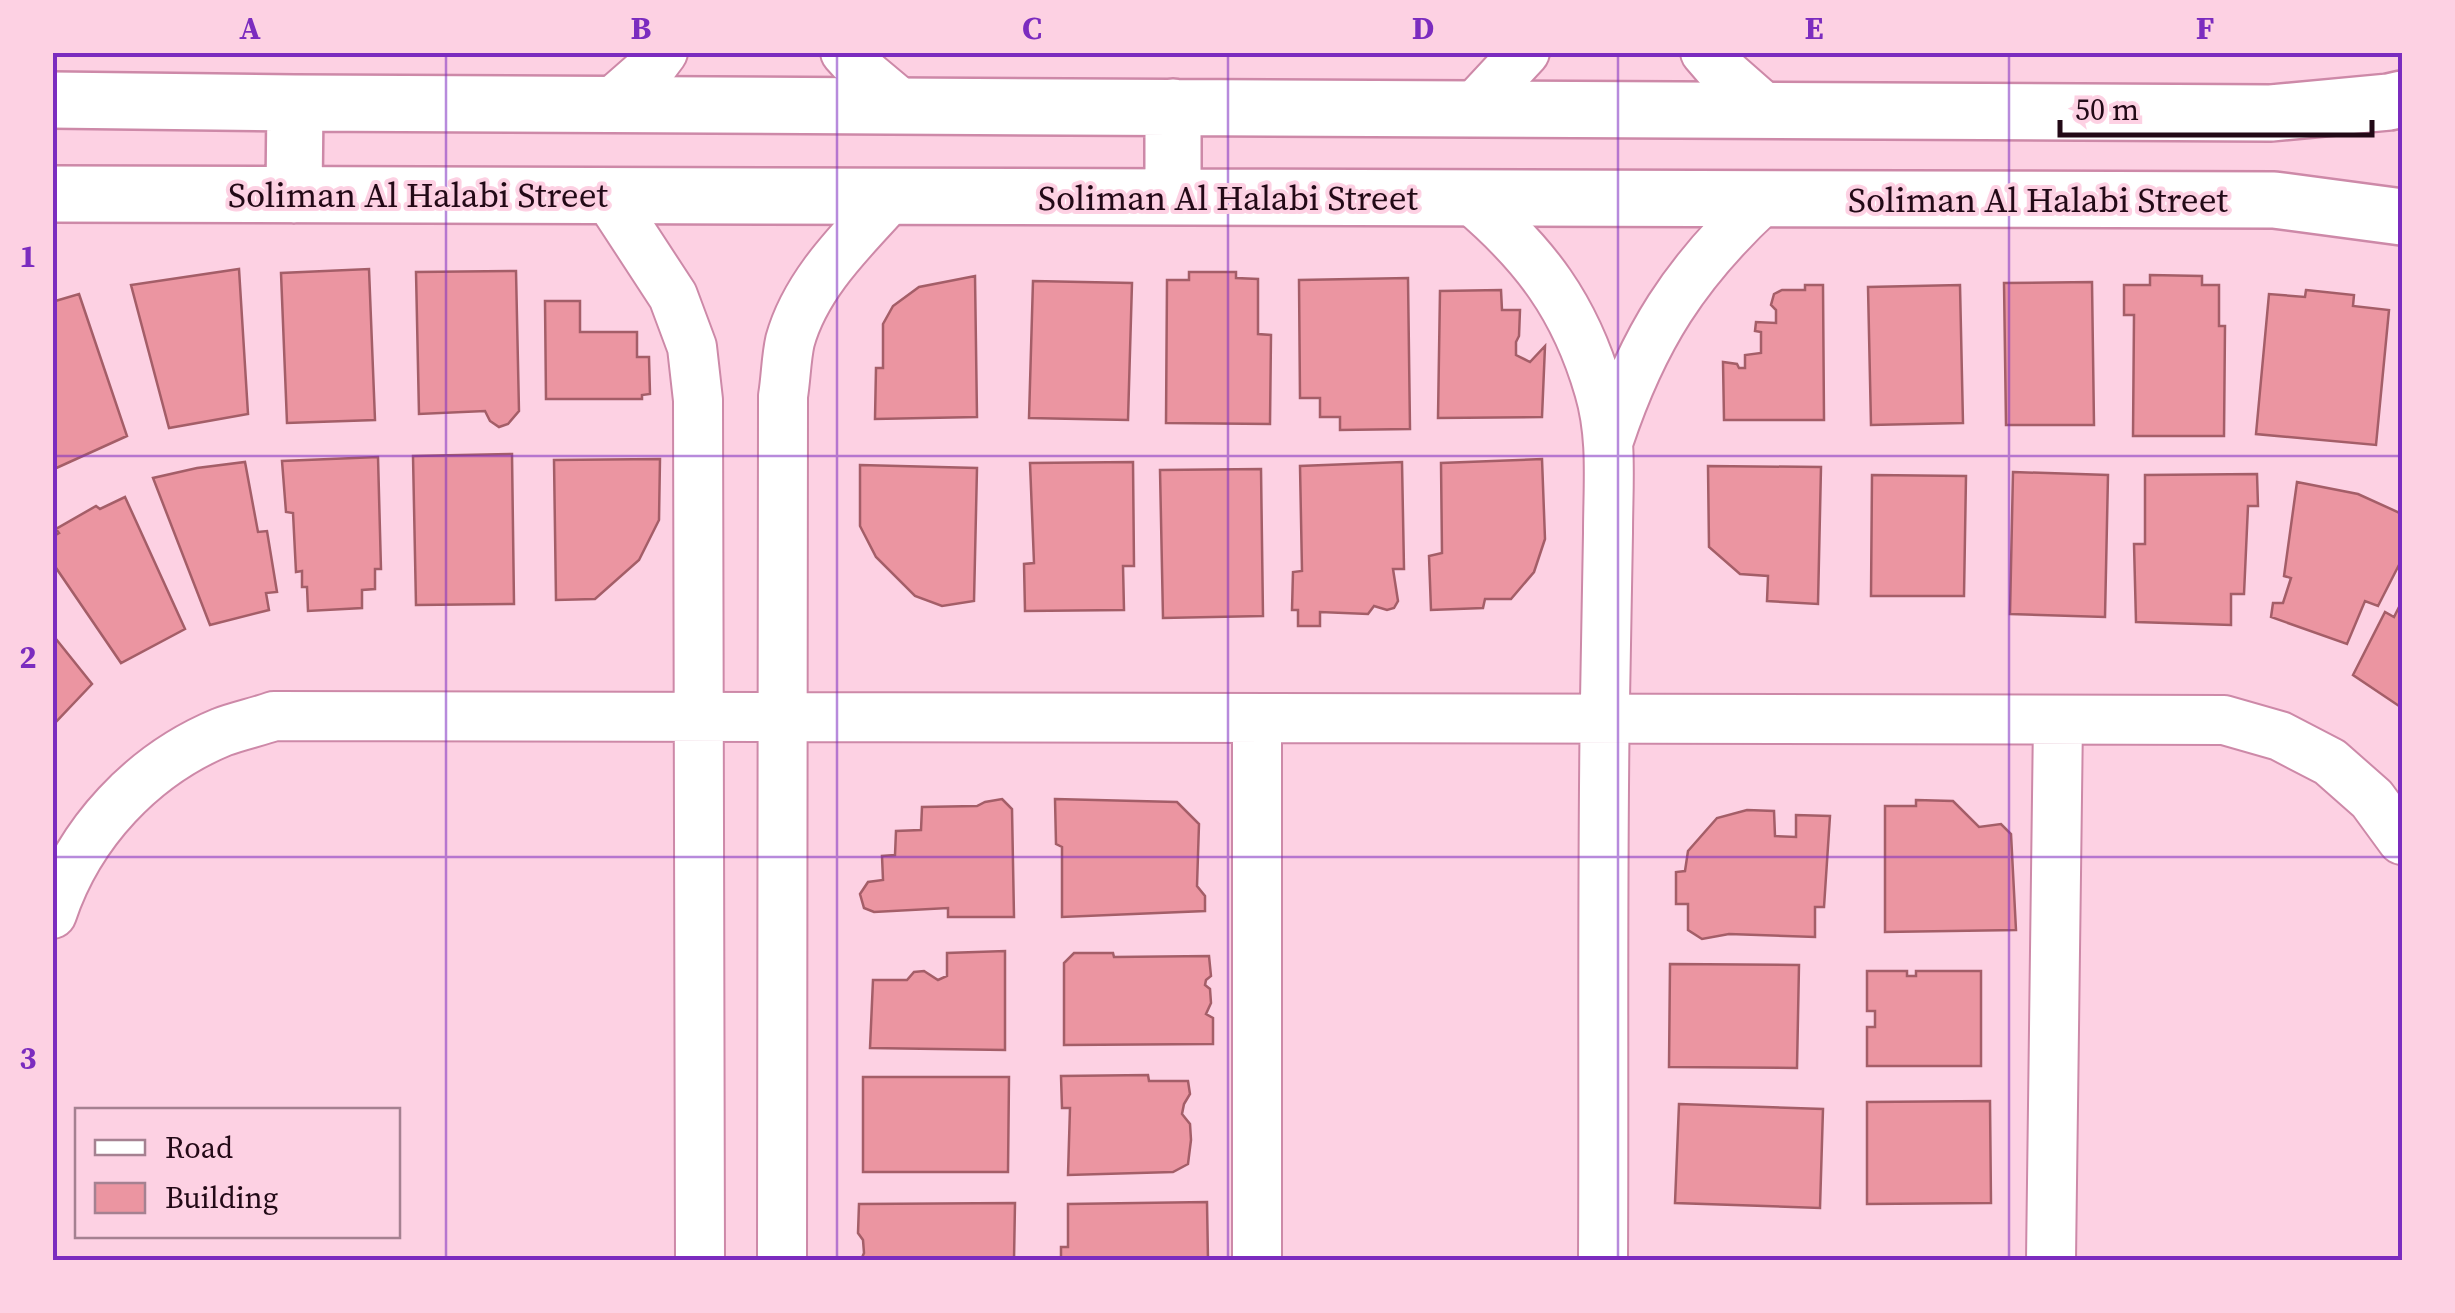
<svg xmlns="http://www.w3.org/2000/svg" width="2455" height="1313" viewBox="0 0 2455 1313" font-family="'Source Serif 4',serif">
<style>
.building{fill:#eb95a1;stroke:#a45e68;stroke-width:2.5}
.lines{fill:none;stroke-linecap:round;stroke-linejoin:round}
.street-casing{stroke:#cd89a8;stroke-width:52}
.secondary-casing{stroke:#cd89a8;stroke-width:60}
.street{stroke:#fff;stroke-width:48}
.secondary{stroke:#fff;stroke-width:55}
.grid{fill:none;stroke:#7b2cbf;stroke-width:2.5;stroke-opacity:0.55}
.labels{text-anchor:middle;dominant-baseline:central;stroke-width:8;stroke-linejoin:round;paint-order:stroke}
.street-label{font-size:35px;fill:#220916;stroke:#fdd1e3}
.neatline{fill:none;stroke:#7b2cbf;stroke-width:4}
.grid-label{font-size:32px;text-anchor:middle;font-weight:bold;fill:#7b2cbf}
</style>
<rect width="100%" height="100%" fill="#fdd1e3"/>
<path class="building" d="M239,269L248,414L169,428L131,285Z
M369,269L375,420L287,423L281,273Z
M516,271L519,411L508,424L499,427L490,421L485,411L419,414L416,272Z
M1189,272H1236V278L1258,279V334L1271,335L1270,424L1166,423L1167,280H1189Z
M2150,275L2202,276V285H2219V326H2225L2224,436H2133L2134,315H2124V285H2150Z
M975,276L977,417L875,419L876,368H883V324L893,306L919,287Z
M1408,278L1410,429L1340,430V417H1320V398H1300L1299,280Z
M1033,281L1132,283L1128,420L1029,418Z
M2092,282L2094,425H2006L2004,283Z
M1805,285H1823L1824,420H1724L1723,362L1737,364L1739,368H1745V355L1761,353V332L1755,331L1756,322L1776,323V310L1771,305L1774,294L1782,290H1805Z
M1960,285L1963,423L1871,425L1868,287Z
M1501,290L1502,310H1520L1519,336L1516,342V355L1530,362L1545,346L1542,417L1438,418L1440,291Z
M2306,290L2354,295L2353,306L2389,310L2376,445L2256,434L2269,294L2305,297Z
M79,294L127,436L52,470V302Z
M545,301H580V332H637V357H649L650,394L642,395V399H546Z
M512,454L514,604L416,605L413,456Z
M378,457L381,569H375V589L362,590V608L308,611L307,587H302V571L296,572L293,513L286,512L282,461Z
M660,459L659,520L639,560L595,599L556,600L554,460Z
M1542,459L1545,539L1534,572L1511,599H1485L1483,608L1431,610L1429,556L1442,553L1441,463Z
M245,462L258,532L267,531L277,592L266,593L269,610L210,625L153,478L197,468Z
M1133,462L1134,566H1123L1124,610L1025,611L1024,564L1034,563L1030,463Z
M1402,462L1404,569H1393L1398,601L1394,608L1387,610L1374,606L1368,614L1320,612V626H1298V610H1292L1293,572L1302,571L1300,466Z
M860,465L977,468L974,601L942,606L915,596L876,557L860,526Z
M1708,466L1821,467L1818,604L1767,601L1768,576L1740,574L1709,547Z
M1261,469L1263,616L1163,618L1160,470Z
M2013,472L2108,475L2105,617L2010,614Z
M2257,474L2258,506H2248L2244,594H2231V625L2136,622L2134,544H2145V475Z
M1872,475L1966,476L1964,596H1871Z
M2297,482L2358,494L2402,514V559L2378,606L2365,601L2347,644L2271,617L2273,603H2283L2291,578L2284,576Z
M125,497L185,629L121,663L52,562V537L59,533L56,529L96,506L100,509Z
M2402,601V708L2353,675L2385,612L2394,617Z
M52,634L92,684L52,726Z
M1002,799L1012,809L1014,917H948V908L874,912L864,908L860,894L868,882L883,880L882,856L895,855L896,831L921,830L922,807L977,806L985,802Z
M1055,799L1177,802L1199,824L1197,886L1205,896V911L1062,917V847L1056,844Z
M1916,800L1953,801L1979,827L2001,824L2011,834L2016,930L1885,932V806H1916Z
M1747,810L1774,811L1775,836L1796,837V815L1830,816L1824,907H1815V937L1729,934L1702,939L1688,930V904H1676V872L1685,871L1688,851L1717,818Z
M1005,951V1050L870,1048L873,980H907L914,972L924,971L938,980L947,976V953Z
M1074,953H1113L1114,957L1209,956L1211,976L1206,980L1205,985L1210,989L1211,1003L1206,1014L1213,1018V1044L1064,1045V963Z
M1670,964L1799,965L1797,1068L1669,1067Z
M1867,971H1907V976H1916V971H1981V1066H1867V1027H1875V1011H1867Z
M1148,1075L1149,1081H1188L1190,1094L1184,1104L1182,1114L1190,1124L1191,1140L1188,1164L1173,1172L1068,1175L1070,1108H1062L1061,1076Z
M863,1077H1009L1008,1172H863Z
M1990,1101L1991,1203L1867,1204V1102Z
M1679,1104L1823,1109L1820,1208L1675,1203Z
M1207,1202L1208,1260H1061V1247H1068V1204Z
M1015,1203L1014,1260H861L864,1253L863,1240L858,1233L859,1204Z"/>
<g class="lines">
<defs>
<path id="street" d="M845,52L864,73L901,104
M1705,52L1717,66L1767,110
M611,103L651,68L663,52
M1472,109L1525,52
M607,195L673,296L692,347L698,400L700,1260
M1470,199C1535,254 1575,307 1599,390C1613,437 1608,485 1608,533C1607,589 1606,644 1605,700C1602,887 1604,1074 1603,1260
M1609,440C1643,338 1685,272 1764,199
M1257,718V1260
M52,914C79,833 142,765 222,732C238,726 257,722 274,716L2224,720L2280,736L2330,762L2372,799L2402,840
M782,1260L783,396C786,378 786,359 790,341C806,283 853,239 892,196
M2051,1260L2058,720"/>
<path id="secondary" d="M52,100L295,103L2271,113L2389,102L2402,99
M52,194L2274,200L2402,217
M294,195L295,103
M1173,197V107"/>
</defs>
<use href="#street" class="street-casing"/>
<use href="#secondary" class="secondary-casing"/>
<use href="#street" class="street"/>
<use href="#secondary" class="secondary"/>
</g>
<path class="grid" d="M446,52V1260M837,52V1260M1228,52V1260M1618,52V1260M2009,52V1260M52,456H2402M52,857H2402"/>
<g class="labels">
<g class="street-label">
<text x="418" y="195">Soliman Al Halabi Street</text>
<text x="1228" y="198">Soliman Al Halabi Street</text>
<text x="2038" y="200">Soliman Al Halabi Street</text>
</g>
</g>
<rect width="2455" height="1313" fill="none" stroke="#fdd1e3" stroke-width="110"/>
<rect x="75" y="1108" width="325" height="130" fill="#fdd1e3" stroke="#a58191" stroke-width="2.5"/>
<rect x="95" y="1140" width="50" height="15" fill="#ffffff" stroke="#a58191" stroke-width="2.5"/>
<text x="165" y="1158" font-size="30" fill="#220916">Road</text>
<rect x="95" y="1183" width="50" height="30" fill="#eb95a1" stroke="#a58191" stroke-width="2.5"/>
<text x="165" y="1208" font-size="30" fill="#220916">Building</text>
<path d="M2060 120v15h312v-15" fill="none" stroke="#220916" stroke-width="5"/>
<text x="2075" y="120" font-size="30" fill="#220916" stroke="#fdd1e3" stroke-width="8" paint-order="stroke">50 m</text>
<rect x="55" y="55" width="2345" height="1203" class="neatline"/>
<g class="grid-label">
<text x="250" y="39">A</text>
<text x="641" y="39">B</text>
<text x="1032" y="39">C</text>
<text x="1423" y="39">D</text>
<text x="1814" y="39">E</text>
<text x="2205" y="39">F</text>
<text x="28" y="267">1</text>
<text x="28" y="668">2</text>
<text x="28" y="1069">3</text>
</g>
</svg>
